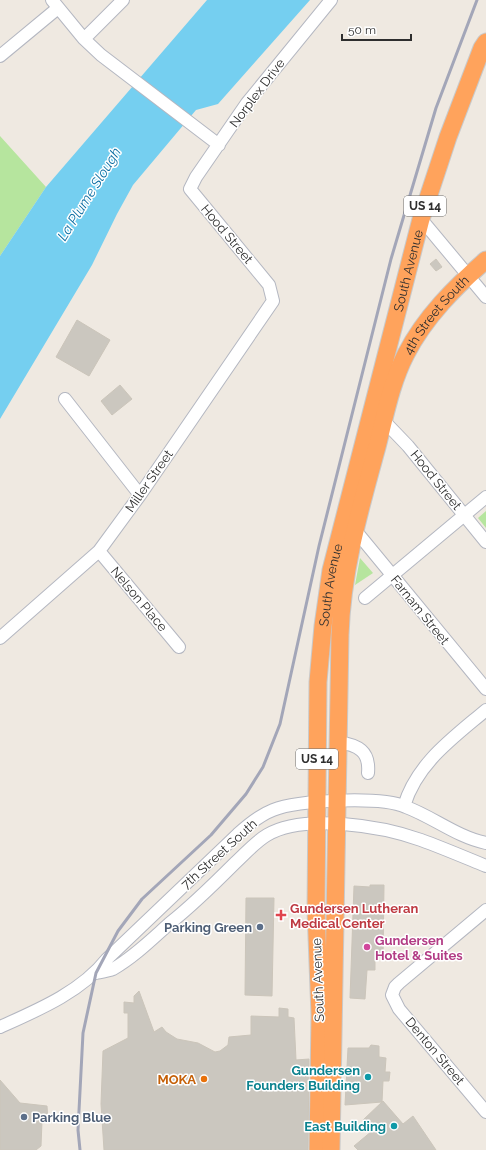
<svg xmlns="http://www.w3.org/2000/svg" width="486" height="1150" viewBox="0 0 486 1150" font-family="Raleway,sans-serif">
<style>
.green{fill:#b6e59e}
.water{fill:#75cff0}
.building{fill:#cbc7bf;stroke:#cbc5ba}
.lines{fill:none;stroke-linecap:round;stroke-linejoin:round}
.minor-casing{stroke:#b4b7c1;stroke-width:14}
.highway-casing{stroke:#c9c9c9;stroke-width:19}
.minor{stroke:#fff;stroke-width:12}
.highway{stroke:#ffa35c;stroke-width:17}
.rail{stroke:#a3a6b8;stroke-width:3}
.health-dot{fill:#e0444e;stroke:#fff;stroke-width:1.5}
.service-dot{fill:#5c6f8a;stroke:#fff;stroke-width:1.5}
.hotel-dot{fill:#d1479c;stroke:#fff;stroke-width:1.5}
.culture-dot{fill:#0f9aa8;stroke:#fff;stroke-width:1.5}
.food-dot{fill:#e8710a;stroke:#fff;stroke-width:1.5}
.labels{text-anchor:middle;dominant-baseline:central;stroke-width:3;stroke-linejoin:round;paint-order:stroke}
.shield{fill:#fff;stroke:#6d6d6d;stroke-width:1}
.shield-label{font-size:12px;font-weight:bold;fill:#2e2e2e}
.street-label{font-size:13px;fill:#2e2e2e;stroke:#fff}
.health-label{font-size:13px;font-weight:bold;fill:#be3a42;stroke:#fff;text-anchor:start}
.service-label{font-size:13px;font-weight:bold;fill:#4e5e75;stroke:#fff;text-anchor:end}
.hotel-label{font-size:13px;font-weight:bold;fill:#b23c85;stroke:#fff;text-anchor:start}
.culture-label{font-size:13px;font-weight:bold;fill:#0d838f;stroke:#fff;text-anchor:end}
.food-label{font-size:13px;font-weight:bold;fill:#c56008;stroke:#fff;text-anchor:end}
.water-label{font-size:14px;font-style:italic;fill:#0d6fa3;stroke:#fff}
</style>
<rect width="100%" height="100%" fill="#efe9e1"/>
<path class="green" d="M0,136L46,187L0,256Z
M486,511V528L478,518Z
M360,558L373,573L355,585Z"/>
<path class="water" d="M207,0H310L218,104L196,110L133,185L117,214L92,265L0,419V256L46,187Z"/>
<path class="building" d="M436,259L442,267L436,271L430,264Z
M77,320L110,340L89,376L56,357Z
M120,385L132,399L112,415L101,401Z
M370,885H384L383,958L375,957V970H367L365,999L350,998L354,886L370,887Z
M246,898H274L272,996L245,995Z
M139,991L154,1032L162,1027L166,1032L177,1039L198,1043L215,1052L220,1051L228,1045L229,1037L251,1035V1016L279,1017V1008L288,1009V1017L294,1018L296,1060L309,1059L308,1150H104L101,1104L103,1051L128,1038V1013H124V1002L134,1003V996Z
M371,1045L379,1046V1057L386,1058L385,1072H390L389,1081H383L382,1102L345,1105L348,1048H369Z
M0,1080L20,1103L47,1106L48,1121H42L41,1146L36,1150H0Z
M383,1101L403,1124L413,1116L436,1150H358L354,1146L372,1131L363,1120Z"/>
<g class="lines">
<defs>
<path id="minor" d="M52,0L84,39L101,55L219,145
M84,39L123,0
M0,56L58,8
M421,219L486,297
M65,399L140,495
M384,421L408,446L486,542
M355,530L486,689
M99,551L179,647
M365,598L486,497
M0,638L99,551L140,495L273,301L269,285L190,189L196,177L247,103L331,0
M338,742C358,745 370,751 368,773
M404,806C417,763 453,738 486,710
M486,910L399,983L395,987L392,995L399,1009L486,1112
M96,973C101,972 108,971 113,969C134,957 152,939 170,923C193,905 214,884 235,863C245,854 255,842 267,835C303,813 382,826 421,840C443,848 464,857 486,866
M0,1027C38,1010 81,992 107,959L238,834C249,824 260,815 273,810C298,800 381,796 406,807C433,817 457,837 486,843"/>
<g id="highway">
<path id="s1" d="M318,1150L320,1015L316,910L318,682L323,626L331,570L421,219L448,137L482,48L486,42"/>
<path id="s2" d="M331,1150L340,635C342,570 360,509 377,447C385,416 391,383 406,354C425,317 455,287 486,260"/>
</g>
</defs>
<use href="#minor" class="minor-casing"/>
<use href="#highway" class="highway-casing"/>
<use href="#minor" class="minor"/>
<use href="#highway" class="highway"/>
<path class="rail" d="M80,1150L78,1130L83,1033L96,973L118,931L142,899L211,835L246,794L263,767L280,724L319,546L391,259L436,108L477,0"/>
</g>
<path class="health-dot" d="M279 909h4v4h4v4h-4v4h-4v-4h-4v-4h4z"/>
<g class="service-dot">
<circle cx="260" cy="927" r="4"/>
<circle cx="24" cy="1117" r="4"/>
</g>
<circle class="hotel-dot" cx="367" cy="947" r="4"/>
<g class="culture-dot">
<circle cx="368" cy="1077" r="4"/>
<circle cx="394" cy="1126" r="4"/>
</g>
<circle class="food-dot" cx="204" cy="1079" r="4"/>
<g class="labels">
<g class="shield">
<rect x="404" y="196" width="42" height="20" rx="3"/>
<rect x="296" y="749" width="42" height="20" rx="3"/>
</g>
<g class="shield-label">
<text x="425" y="206">US 14</text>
<text x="317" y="759">US 14</text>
</g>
<g class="street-label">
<text transform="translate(257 93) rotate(-53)">Norplex Drive</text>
<text transform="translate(227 234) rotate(50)">Hood Street</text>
<text stroke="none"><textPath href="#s1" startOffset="890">South Avenue</textPath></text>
<text stroke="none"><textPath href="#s2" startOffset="854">4th Street South</textPath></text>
<text transform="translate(436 480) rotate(51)">Hood Street</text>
<text transform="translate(149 481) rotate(-55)">Miller Street</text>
<text stroke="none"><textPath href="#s1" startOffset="566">South Avenue</textPath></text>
<text transform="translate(139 599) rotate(50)">Nelson Place</text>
<text transform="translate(420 610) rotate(51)">Farnam Street</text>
<text transform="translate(219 854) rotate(-42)">7th Street South</text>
<text transform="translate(318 980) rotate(-92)">South Avenue</text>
<text transform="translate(435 1051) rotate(50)">Denton Street</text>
</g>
<g class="health-label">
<text x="290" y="908">Gundersen Lutheran<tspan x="290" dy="15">Medical Center</tspan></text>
</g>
<g class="service-label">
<text x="252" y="927">Parking Green</text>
<text x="32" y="1117" text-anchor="start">Parking Blue</text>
</g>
<g class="hotel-label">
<text x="375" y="940">Gundersen<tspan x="375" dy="15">Hotel &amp; Suites</tspan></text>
</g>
<g class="culture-label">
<text x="360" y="1070">Gundersen<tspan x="360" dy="15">Founders Building</tspan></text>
<text x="386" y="1126">East Building</text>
</g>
<g class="food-label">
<text x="196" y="1079">MOKA</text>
</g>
<g class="water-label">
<text transform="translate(89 194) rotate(-58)">La Plume Slough</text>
</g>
</g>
<path d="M342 34v6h69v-6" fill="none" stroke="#2e2e2e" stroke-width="2"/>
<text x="348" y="34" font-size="12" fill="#2e2e2e" stroke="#ffffff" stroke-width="3" paint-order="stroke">50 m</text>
</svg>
